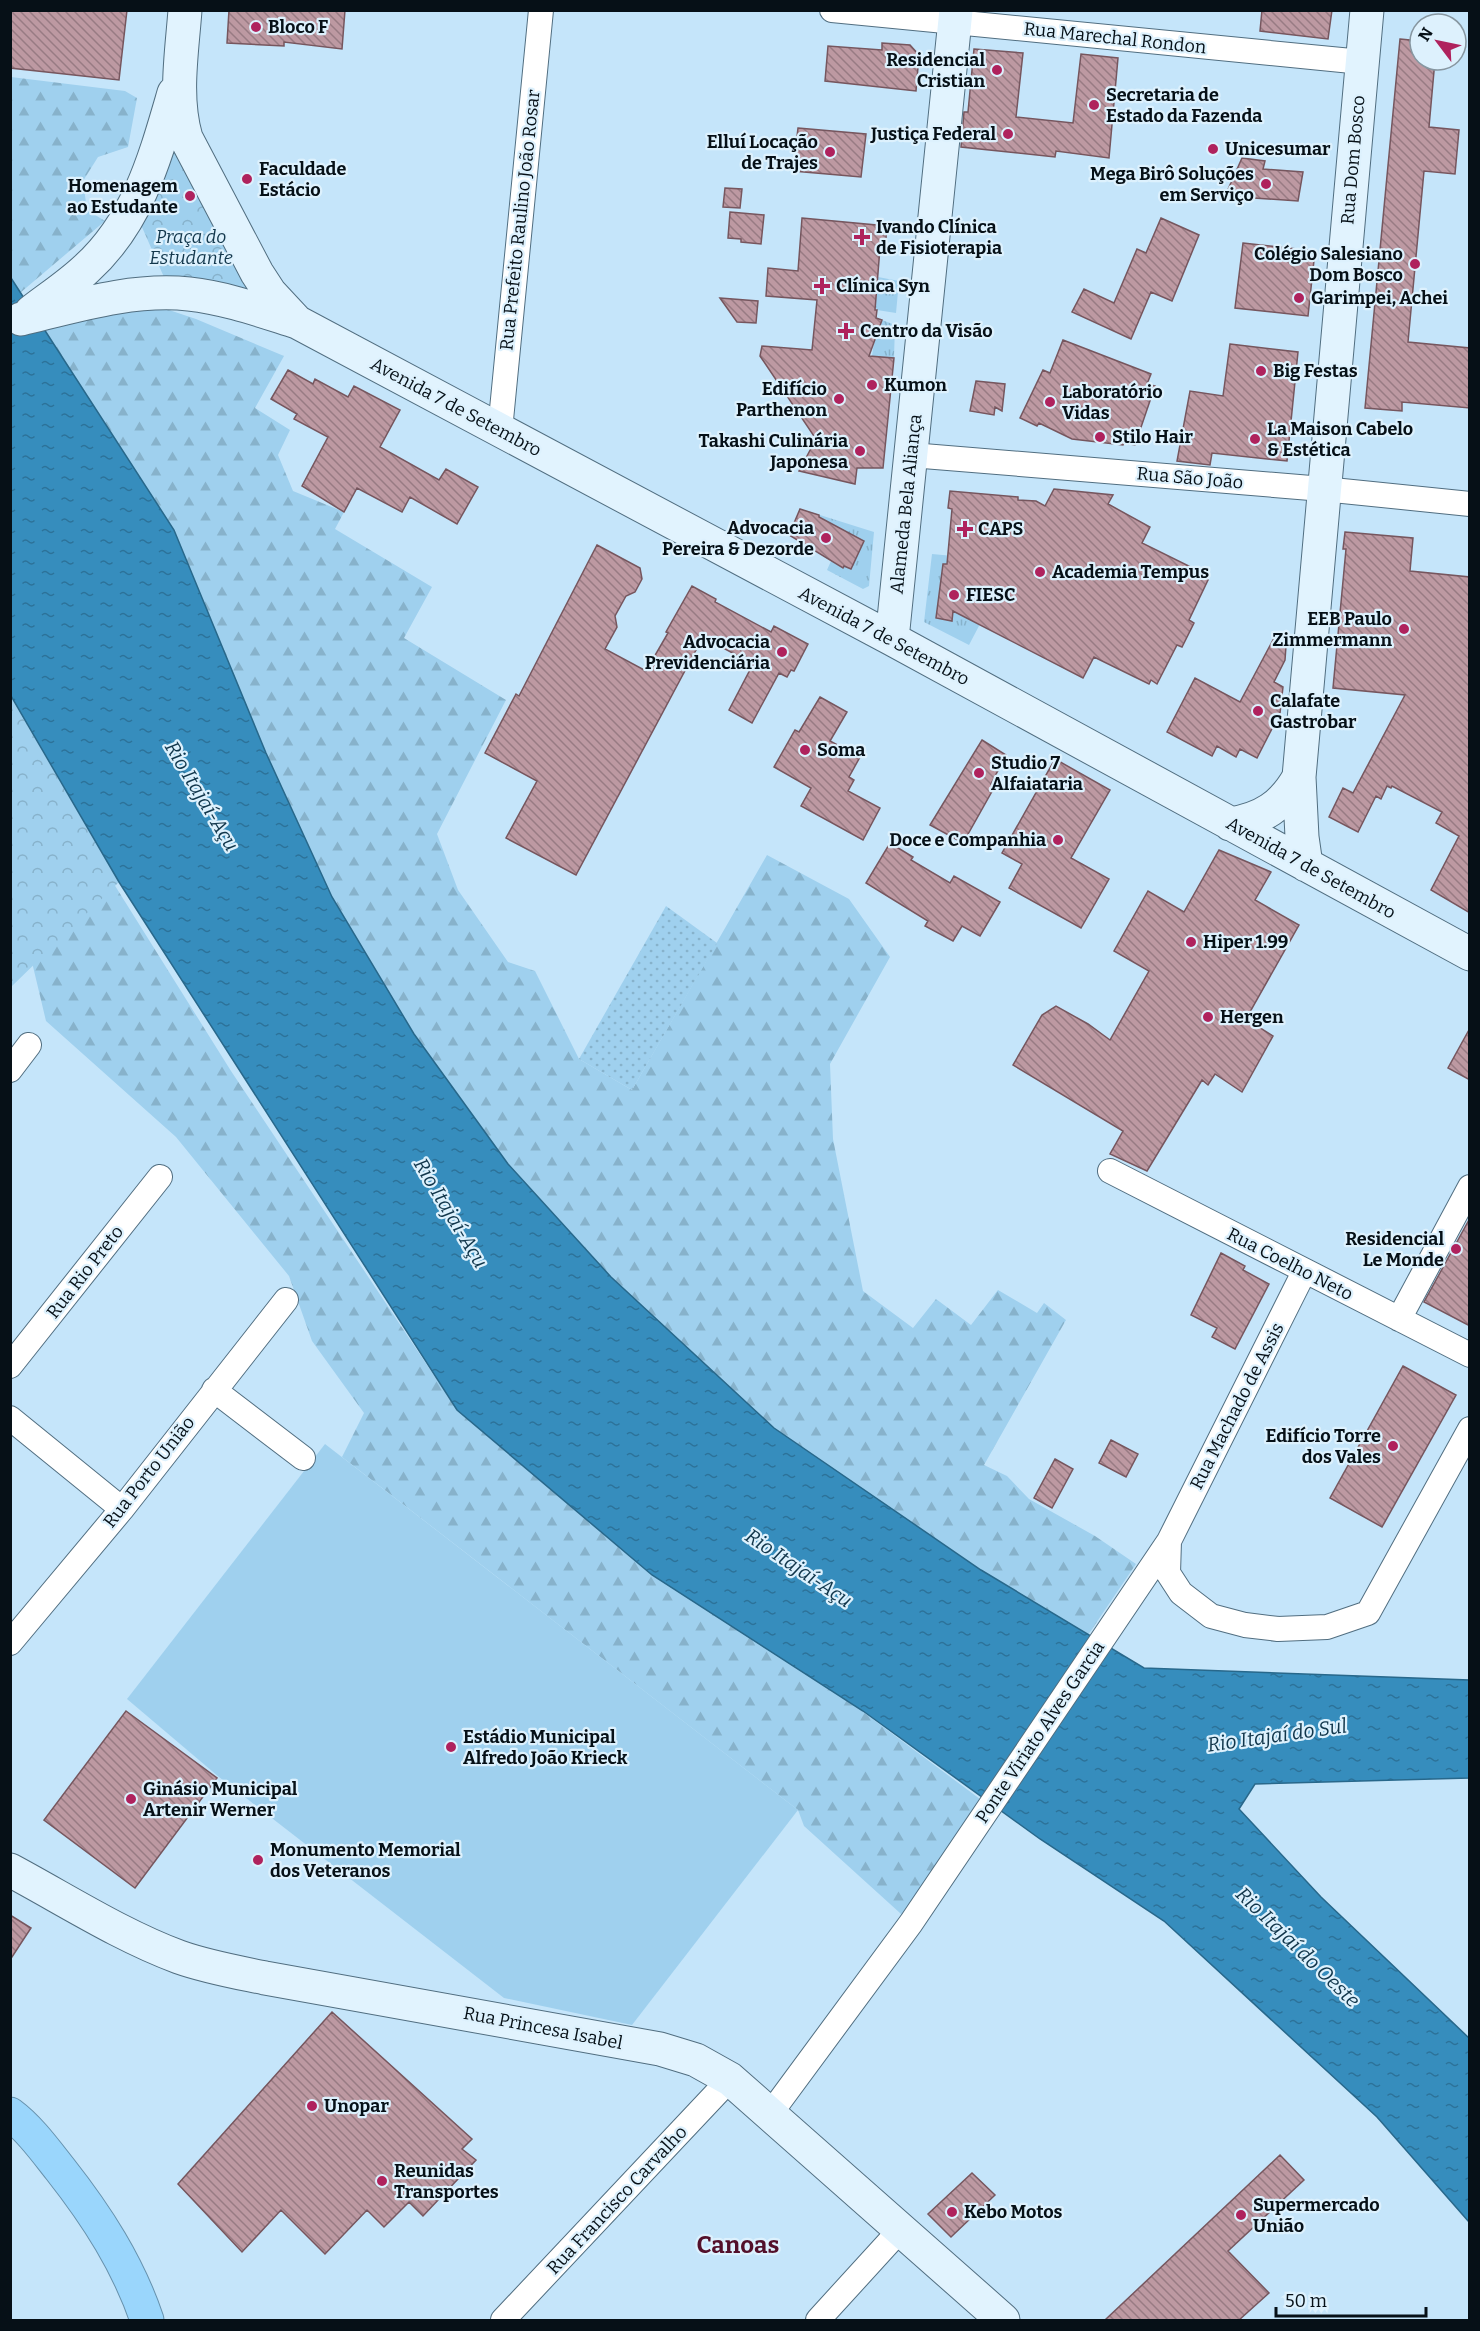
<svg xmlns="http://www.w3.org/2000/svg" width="1480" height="2331" viewBox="0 0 1480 2331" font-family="Bitter,serif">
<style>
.grass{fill:url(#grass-tufts)}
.forest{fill:url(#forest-firs)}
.park{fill:url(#park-crowns)}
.garden{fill:url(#garden-dots)}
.pitch{fill:#9fd0ee}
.water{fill:url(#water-ripples);stroke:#28688b;stroke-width:1.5}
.building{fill:url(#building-back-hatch);stroke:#76565e;stroke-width:1.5}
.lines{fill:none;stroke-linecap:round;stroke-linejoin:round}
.street-casing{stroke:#516e80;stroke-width:26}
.secondary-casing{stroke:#516e80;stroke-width:35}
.highway-casing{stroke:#6691ac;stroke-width:35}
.street{stroke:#fff;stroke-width:24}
.secondary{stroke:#e1f3fe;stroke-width:33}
.highway{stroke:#9ad6fc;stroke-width:33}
.poi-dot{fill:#af225d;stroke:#ddf1fd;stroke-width:2}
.labels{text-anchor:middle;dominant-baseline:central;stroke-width:4.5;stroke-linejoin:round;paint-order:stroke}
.poi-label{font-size:18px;font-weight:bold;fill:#061017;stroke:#ddf1fd;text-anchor:start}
.street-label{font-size:18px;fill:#061017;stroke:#ddf1fd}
.park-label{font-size:18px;font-style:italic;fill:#12374c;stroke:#ddf1fd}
.water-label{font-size:20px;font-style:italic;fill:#11364b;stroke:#ddf1fd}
.district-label{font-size:24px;font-weight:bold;fill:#53102a;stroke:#ddf1fd}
</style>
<defs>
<pattern id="grass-tufts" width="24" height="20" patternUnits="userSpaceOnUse" patternTransform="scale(1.5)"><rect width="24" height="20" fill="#9fd0ee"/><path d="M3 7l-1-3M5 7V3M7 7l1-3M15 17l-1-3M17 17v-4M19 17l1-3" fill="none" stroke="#87b2cb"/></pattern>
<pattern id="forest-firs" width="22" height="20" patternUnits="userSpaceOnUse" patternTransform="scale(1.5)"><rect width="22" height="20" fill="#9fd0ee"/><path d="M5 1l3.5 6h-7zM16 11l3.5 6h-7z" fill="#87b2cb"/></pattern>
<pattern id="park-crowns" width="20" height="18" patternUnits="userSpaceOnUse" patternTransform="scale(1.5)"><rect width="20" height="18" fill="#9fd0ee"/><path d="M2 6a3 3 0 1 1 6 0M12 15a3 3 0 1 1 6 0" fill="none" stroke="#87b2cb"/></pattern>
<pattern id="garden-dots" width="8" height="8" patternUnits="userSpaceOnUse" patternTransform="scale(1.5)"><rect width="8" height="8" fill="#9fd0ee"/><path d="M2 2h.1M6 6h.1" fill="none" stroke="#87b2cb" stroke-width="1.8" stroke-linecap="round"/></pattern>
<pattern id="water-ripples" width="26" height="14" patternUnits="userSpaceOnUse" patternTransform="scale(1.5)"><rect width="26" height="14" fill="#368dbd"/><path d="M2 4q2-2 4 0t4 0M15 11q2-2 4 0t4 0" fill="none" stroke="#2c7299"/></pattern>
<pattern id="building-back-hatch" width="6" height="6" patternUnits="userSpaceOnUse" patternTransform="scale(1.5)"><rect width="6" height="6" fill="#bd99a2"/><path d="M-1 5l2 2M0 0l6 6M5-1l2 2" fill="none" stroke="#987b83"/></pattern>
</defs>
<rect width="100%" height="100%" fill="#c5e5fa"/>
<path class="grass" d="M878,277L899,281L896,313L877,310L875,305Z
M882,320L895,325L894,358L872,356L874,342Z
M804,510L874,532L869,586L863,589L827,570L831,561L789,535Z
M932,554L975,558L980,624L969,645L924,622Z"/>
<path class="forest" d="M11,77L125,91L137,98L128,147L98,157L83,181L87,210L105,221L20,293L11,278Z
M117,306L160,307L196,319L284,356L255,408L290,430L278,455L293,491L344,512L335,529L432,587L404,638L506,700L437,834L458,890L508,962L535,971L579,1059L632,1090L767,855L849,899L890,957L830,1064L833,1139L863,1291L913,1328L936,1299L971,1325L998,1290L1037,1313L1044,1303L1066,1320L984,1465L1007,1476L1029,1499L1095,1536L1136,1564L1088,1635L981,1570L774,1428L611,1277L508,1164L414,1034L332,897L266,753L44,330Z
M10,718L231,1071L457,1410L980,1799L911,1923L804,1826L798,1810L342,1457L364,1413L312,1341L289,1276L176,1137L46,1021L21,916Z"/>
<path class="park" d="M173,109L263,294L167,284L138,218Z
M10,696L119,882L11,987H10Z"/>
<path class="garden" d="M666,906L717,943L632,1090L579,1059Z"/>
<path class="pitch" d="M325,1444L798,1810L632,2025L504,1998L219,1777L127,1699Z"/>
<path class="water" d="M11,278L174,530L266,753L332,897L414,1034L508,1164L611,1277L774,1428L981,1570L1144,1668L1469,1680V1778L1255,1784L1239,1809L1321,1897L1469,2038V2222L1377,2117L1164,1921L1040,1839L863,1711L652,1575L457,1410L119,882L11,696Z"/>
<path class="building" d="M10,10H127L119,80L10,68Z
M229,10H345L342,49L284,42V46L227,43Z
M1262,10H1332L1328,39L1260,31Z
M1400,39L1420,41V60H1435L1429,127L1459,130L1455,174L1424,171L1408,342L1470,348V408L1402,402V411L1365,408Z
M882,43L910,45L919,55L916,91L825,81L828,46L882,50Z
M974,49L1023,53L1016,117L1073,123L1081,54L1118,58L1109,158L1056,151L1055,157L961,147L964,112H968Z
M798,128L866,134L861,177L793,171Z
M1242,158L1265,161L1263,169L1303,172L1298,201L1225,196Z
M725,188L742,189L740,208L723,207Z
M730,212L764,215L761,244L741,242V239L728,238Z
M802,218L887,226L885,249L880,248L875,310H877L876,318L882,320L869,356L894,358L883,468H857L855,484L799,471L816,439L760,356L762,346L812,350L817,300L766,296L768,268L798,271Z
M1161,218L1199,235L1172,301L1151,292L1131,339L1072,312L1084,289L1114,303L1137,249L1146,253Z
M1243,243L1315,251L1308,316L1235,308Z
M720,298L758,301L756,323L737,322Z
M1063,340L1151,374L1147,384L1155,386L1135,445L1124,443L1123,445L1072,439L1039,423L1037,426L1020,418L1043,370L1050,373Z
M1230,344L1298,352L1287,461L1212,453L1210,465L1177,461L1190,391L1223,396Z
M288,370L313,384L315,379L348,397L354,386L400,410L380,447L439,480L446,469L478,487L457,524L410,497L402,512L357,488L344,512L302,486L328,437L294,419L297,414L271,399Z
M976,381L1005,384L1002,411L995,407L994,415L970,411Z
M1054,489L1113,495L1108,504L1150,527L1142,543L1205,574L1203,577L1208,580L1189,620L1194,623L1182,647L1177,645L1157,684L1151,680L1149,684L1094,657L1083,678L953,611L952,621L936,618L943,564H947L952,509L948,508L950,491L1018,497V500L1036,501L1045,506Z
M800,509L819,515V517L864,541L851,569L844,566L843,568L789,535Z
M1345,532L1413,538L1410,571L1470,577V913L1431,890L1459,836L1436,823L1442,812L1392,786L1391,788L1387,786L1381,799L1376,796L1358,832L1329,817L1343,788L1353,793L1405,695L1333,688L1346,549H1343Z
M597,545L640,568L642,579L635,592L626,596L615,616L617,627L605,649L646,671L668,633L666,632L692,586L716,599L715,602L771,632L774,626L808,644L794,671L791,670L787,677L779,673L752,723L729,710L753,664L703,637L576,875L506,838L537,781L485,753L516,694L519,696Z
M1274,638L1286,646L1285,660L1274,682L1283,687L1280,713L1257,758L1240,749L1236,757L1217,746L1212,756L1167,732L1195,678L1240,702Z
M820,697L847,712L830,741L860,757L849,777L854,780L848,791L880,808L863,840L801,806L811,788L774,767L795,730L799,732Z
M982,740L1006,755L991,784L995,786L963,843L930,825Z
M1055,759L1110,790L1071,858L1109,879L1081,928L1009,888L1022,864L1002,853Z
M890,843L913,857L911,860L950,883L954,876L1000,902L980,936L962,926L953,941L925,926L928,921L866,883Z
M1219,850L1271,872L1255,900L1299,925L1246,1019L1273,1036L1242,1092L1215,1074L1208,1085L1202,1080L1147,1171L1110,1154L1123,1131L1013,1065L1042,1015L1056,1006L1088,1024L1110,1040L1149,971L1114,951L1148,891L1184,912Z
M1470,1028V1080L1448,1068Z
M1470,1218V1326L1424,1302Z
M1221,1253L1245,1266L1243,1270L1269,1284L1235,1349L1212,1337L1217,1328L1191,1315Z
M1403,1366L1456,1395L1382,1527L1330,1498Z
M1111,1440L1138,1454L1126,1477L1099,1463Z
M1055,1459L1073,1469L1052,1508L1034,1498Z
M126,1711L217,1778L135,1888L44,1820Z
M10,1915L31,1928L10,1960Z
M332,2012L472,2139L462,2149L476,2160L423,2216L409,2202L384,2227L367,2210L325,2254L281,2210L242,2252L178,2184Z
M1280,2155L1304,2180L1228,2251L1269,2293L1239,2320H1105Z
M972,2173L995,2195L951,2237L928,2214Z"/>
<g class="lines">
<defs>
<path id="street" d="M832,10L1362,62
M500,430L541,10
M911,455L1323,489L1470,504
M10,1070L29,1045
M1110,1171L1470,1355
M1399,1319L1470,1187
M10,1366L160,1177
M214,1390L303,1458
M10,1418L122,1509
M1169,1541L1168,1573L1181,1593L1211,1616L1245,1625L1278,1629L1327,1627L1368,1613L1470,1429
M10,1643L122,1509L286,1300
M770,2114L911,1923L1169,1541L1304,1272
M503,2320L730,2079
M818,2320L901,2229"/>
<path id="secondary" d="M185,10C182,52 174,97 186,138L257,273L270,293L297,322
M31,312C49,298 69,285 86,269C138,222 155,158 174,93
M21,319C75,306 133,288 189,294C226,298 262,311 297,322L892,639L1470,954
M892,639L956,10
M1230,824C1262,819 1283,806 1299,777
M1306,865L1302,837L1299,777L1367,10
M10,1870C66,1900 120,1935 179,1957C207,1967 236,1972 265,1978L660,2049L696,2060L730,2079L1003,2320"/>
<path id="highway" d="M10,2114C29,2128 45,2150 60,2169C97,2216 128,2264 147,2320"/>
</defs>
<use href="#street" class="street-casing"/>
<use href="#secondary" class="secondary-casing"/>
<use href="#highway" class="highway-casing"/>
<use href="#street" class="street"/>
<use href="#secondary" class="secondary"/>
<use href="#highway" class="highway"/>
</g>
<g class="poi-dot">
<circle cx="256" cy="27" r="6"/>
<circle cx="997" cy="70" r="6"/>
<circle cx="1094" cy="105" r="6"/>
<circle cx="1008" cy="134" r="6"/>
<circle cx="1213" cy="149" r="6"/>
<circle cx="830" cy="152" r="6"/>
<circle cx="247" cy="179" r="6"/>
<circle cx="1266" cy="184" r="6"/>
<circle cx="190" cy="196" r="6"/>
<path d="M859 228h6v6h6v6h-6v6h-6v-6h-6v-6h6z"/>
<circle cx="1415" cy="264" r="6"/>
<path d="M819 277h6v6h6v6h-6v6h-6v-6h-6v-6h6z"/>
<circle cx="1299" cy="298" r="6"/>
<path d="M843 322h6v6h6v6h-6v6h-6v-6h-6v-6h6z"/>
<circle cx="1261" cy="371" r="6"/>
<circle cx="872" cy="385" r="6"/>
<circle cx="839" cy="399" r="6"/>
<circle cx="1050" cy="402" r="6"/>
<circle cx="1100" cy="437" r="6"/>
<circle cx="1255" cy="439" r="6"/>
<circle cx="860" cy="451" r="6"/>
<path d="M962 520h6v6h6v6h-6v6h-6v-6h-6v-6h6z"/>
<circle cx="826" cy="538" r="6"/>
<circle cx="1040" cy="572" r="6"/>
<circle cx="954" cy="595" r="6"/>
<circle cx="1404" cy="629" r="6"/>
<circle cx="782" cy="652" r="6"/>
<circle cx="1258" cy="711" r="6"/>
<circle cx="805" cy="750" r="6"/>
<circle cx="979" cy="773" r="6"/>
<circle cx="1058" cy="840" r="6"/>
<circle cx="1191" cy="942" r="6"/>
<circle cx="1208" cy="1017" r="6"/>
<circle cx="1456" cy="1249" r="6"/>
<circle cx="1393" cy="1446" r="6"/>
<circle cx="451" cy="1747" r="6"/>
<circle cx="131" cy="1799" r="6"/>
<circle cx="258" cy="1860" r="6"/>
<circle cx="312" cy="2106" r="6"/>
<circle cx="382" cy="2181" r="6"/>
<circle cx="952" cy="2212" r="6"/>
<circle cx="1241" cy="2215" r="6"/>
</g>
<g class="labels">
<g class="poi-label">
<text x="268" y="27">Bloco F</text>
<text x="985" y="60" text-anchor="end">Residencial<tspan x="985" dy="21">Cristian</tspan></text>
<text x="1106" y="95">Secretaria de<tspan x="1106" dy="21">Estado da Fazenda</tspan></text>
<text x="996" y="134" text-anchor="end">Justiça Federal</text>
<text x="818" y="142" text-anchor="end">Elluí Locação<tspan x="818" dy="21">de Trajes</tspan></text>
<text x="1225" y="149">Unicesumar</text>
<text x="259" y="169">Faculdade<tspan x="259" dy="21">Estácio</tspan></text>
<text x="1254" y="174" text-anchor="end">Mega Birô Soluções<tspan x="1254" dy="21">em Serviço</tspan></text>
<text x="178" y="186" text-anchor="end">Homenagem<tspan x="178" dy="21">ao Estudante</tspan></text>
<text x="876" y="227">Ivando Clínica<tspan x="876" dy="21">de Fisioterapia</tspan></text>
<text x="1403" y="254" text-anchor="end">Colégio Salesiano<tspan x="1403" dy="21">Dom Bosco</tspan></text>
<text x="836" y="286">Clínica Syn</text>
<text x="1311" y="298">Garimpei, Achei</text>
<text x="860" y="331">Centro da Visão</text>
<text x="1273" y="371">Big Festas</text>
<text x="884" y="385">Kumon</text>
<text x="827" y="389" text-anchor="end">Edifício<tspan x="827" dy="21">Parthenon</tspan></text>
<text x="1062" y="392">Laboratório<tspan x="1062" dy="21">Vidas</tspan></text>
<text x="1267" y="429">La Maison Cabelo<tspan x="1267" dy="21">&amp; Estética</tspan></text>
<text x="1112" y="437">Stilo Hair</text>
<text x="848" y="441" text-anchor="end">Takashi Culinária<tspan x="848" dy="21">Japonesa</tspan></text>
<text x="814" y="528" text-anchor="end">Advocacia<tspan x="814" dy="21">Pereira &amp; Dezorde</tspan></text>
<text x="978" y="529">CAPS</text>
<text x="1052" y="572">Academia Tempus</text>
<text x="966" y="595">FIESC</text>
<text x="1392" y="619" text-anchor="end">EEB Paulo<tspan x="1392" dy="21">Zimmermann</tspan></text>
<text x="770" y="642" text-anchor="end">Advocacia<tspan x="770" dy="21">Previdenciária</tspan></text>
<text x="1270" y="701">Calafate<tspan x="1270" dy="21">Gastrobar</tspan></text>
<text x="817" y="750">Soma</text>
<text x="991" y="763">Studio 7<tspan x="991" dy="21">Alfaiataria</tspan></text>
<text x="1046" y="840" text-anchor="end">Doce e Companhia</text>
<text x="1203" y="942">Hiper 1.99</text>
<text x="1220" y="1017">Hergen</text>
<text x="1444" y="1239" text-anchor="end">Residencial<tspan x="1444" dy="21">Le Monde</tspan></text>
<text x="1381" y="1436" text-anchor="end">Edifício Torre<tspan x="1381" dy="21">dos Vales</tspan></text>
<text x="463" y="1737">Estádio Municipal<tspan x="463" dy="21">Alfredo João Krieck</tspan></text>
<text x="143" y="1789">Ginásio Municipal<tspan x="143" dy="21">Artenir Werner</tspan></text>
<text x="270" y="1850">Monumento Memorial<tspan x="270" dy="21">dos Veteranos</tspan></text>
<text x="324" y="2106">Unopar</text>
<text x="394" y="2171">Reunidas<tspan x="394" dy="21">Transportes</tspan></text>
<text x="1253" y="2205">Supermercado<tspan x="1253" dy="21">União</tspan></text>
<text x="964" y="2212">Kebo Motos</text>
</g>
<g class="street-label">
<text transform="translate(1115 38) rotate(6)">Rua Marechal Rondon</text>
<text transform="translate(1353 160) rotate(-85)">Rua Dom Bosco</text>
<text transform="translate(520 220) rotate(-84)">Rua Prefeito Raulino João Rosar</text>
<text transform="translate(456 407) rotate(28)">Avenida 7 de Setembro</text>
<text transform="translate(1190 478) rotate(5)">Rua São João</text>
<text transform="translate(906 504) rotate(-84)">Alameda Bela Aliança</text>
<text transform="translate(884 636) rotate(28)">Avenida 7 de Setembro</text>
<text transform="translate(1311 868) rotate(29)">Avenida 7 de Setembro</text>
<text transform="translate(1290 1264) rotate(27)">Rua Coelho Neto</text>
<text transform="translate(85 1272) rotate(-52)">Rua Rio Preto</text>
<text transform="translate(1237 1406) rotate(-63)">Rua Machado de Assis</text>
<text transform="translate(149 1472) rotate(-52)">Rua Porto União</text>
<text transform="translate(1040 1732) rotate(-56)">Ponte Viriato Alves Garcia</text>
<text transform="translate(543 2028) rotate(11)">Rua Princesa Isabel</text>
<text transform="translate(617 2200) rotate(-47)">Rua Francisco Carvalho</text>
</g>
<g class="park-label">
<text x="191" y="237">Praça do<tspan x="191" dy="21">Estudante</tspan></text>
</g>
<g class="water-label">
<text transform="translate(202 796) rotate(59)">Rio Itajaí-Açu</text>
<text transform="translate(451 1213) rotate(59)">Rio Itajaí-Açu</text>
<text transform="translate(799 1568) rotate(34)">Rio Itajaí-Açu</text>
<text transform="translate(1277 1735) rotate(-8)">Rio Itajaí do Sul</text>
<text transform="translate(1298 1947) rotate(44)">Rio Itajaí do Oeste</text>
</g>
<g class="district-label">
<text x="738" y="2245">Canoas</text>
</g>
</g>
<rect width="1480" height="2331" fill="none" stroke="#061017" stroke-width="24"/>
<g transform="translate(1438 42) rotate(302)"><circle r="28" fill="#ddf1fd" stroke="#8797a1" stroke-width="1.5"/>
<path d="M0-4.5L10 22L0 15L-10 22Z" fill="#af225d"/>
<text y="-9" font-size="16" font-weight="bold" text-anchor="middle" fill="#061017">N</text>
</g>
<path d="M1276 2307v9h150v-9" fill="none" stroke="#061017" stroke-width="3"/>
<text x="1285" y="2307" font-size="18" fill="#061017" stroke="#ddf1fd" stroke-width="4.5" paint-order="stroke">50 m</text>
</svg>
